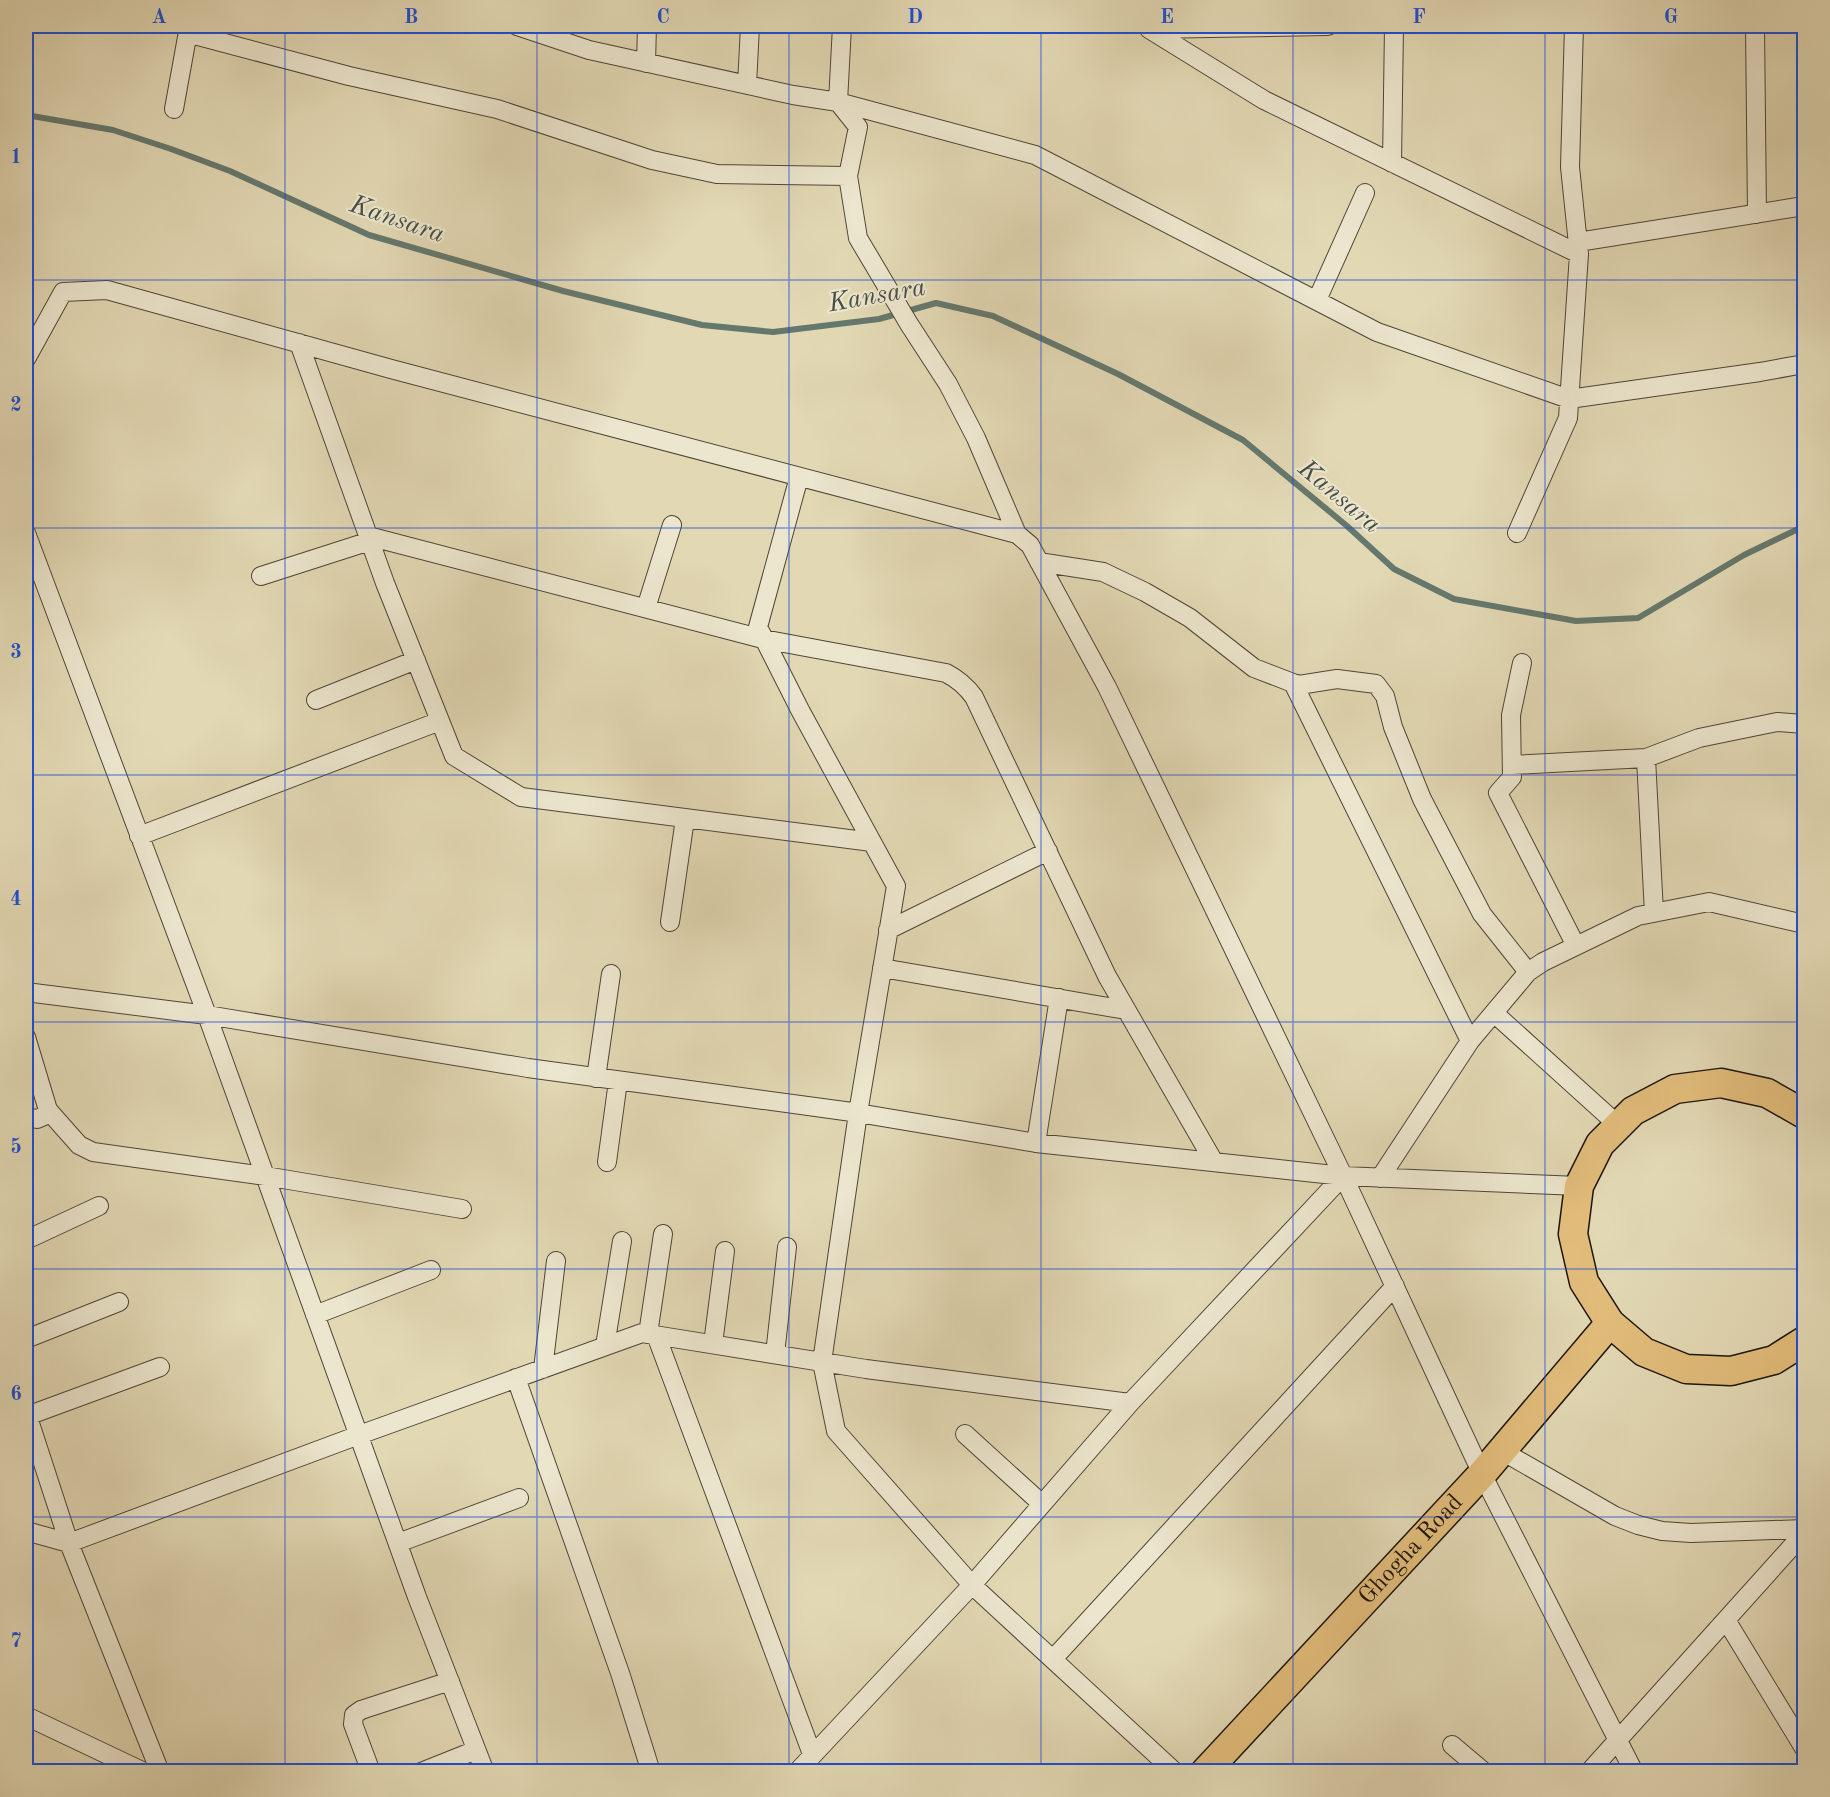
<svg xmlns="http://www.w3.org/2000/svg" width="1830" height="1797" viewBox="0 0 1830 1797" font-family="'Old Standard TT',serif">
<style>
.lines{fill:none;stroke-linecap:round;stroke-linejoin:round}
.stream{stroke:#65786d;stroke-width:6}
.street-casing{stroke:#4e4636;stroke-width:20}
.primary-casing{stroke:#1d150c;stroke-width:31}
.street{stroke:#ece6ce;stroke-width:18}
.primary{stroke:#e1bc7a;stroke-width:28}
.grid{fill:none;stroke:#1d4ed8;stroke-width:1.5;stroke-opacity:0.55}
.labels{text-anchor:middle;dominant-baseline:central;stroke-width:4.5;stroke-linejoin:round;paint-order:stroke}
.street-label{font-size:24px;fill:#1d150c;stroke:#ece6ce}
.water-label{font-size:26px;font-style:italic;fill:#474f45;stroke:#ece6ce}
.neatline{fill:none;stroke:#1d4ed8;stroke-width:2}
.grid-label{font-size:20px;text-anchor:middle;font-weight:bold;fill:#1d4ed8}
</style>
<rect width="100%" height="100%" fill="#e2d8b4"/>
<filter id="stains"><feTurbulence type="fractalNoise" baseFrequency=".00333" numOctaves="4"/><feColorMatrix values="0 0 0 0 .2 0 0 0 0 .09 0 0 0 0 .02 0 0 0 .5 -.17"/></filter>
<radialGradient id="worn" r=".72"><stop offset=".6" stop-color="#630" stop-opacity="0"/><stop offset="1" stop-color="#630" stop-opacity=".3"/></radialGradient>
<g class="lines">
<path class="stream" d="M26,115L113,130L171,149L230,171L369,235L563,291L702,325L773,332L879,319L936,303L993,316L1118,374L1243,440L1347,526L1394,569L1454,599L1576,621L1638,618L1744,555L1796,530L1804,529"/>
<defs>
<path id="street" d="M517,26L589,50L793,95L838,102L842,26
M1755,26L1757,214
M1149,29L1264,100L1579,254
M1149,29L1328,26
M187,33L349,76L497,109L652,160L717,174L848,176
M646,63L647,26
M747,85L750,26
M838,102L1035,155L1377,332L1569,399L1760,372L1804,364
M838,102L858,127L848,176L858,238L909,324L948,384L976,438L1017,534
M174,109L189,26
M1392,163L1394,26
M1578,242L1804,206
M1317,300L1365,193
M299,343L385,583L454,756L521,797L872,842
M26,359L63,292L107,290L391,369L1017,534L1030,545L1107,687L1347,1184L1482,1474L1634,1772
M26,533L207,1015L417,1597L485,1772
M1517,533L1568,418L1579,254L1570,167L1574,26
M368,536L763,639L946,673C958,679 966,686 974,697L1107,976L1214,1162
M1039,562L1103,572L1145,592L1190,618L1254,668L1293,683L1299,685L1337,679L1376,684L1385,696L1393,727L1422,799L1482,914L1528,972L1543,962L1638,916L1709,902L1804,924
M261,576L370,541
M646,608L672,525
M1522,663L1511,715L1512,777L1498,793L1576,946
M1293,683L1470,1041
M316,700L416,660
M1512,765L1646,758
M139,836L440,721
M1654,913L1646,758L1699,738L1777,722L1804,724
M670,922L685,819
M888,930L1048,851
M882,968L1126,1010
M26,992L207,1015L528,1068L852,1112L1036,1143L1343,1176L1579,1186
M1494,1013L1618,1125
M26,1037L48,1110L44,1116L37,1119L26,1117
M596,1078L611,974
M48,1110L79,1145L93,1152L265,1176L462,1209
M1036,1143L1059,998
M607,1162L618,1081
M1380,1178L1470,1041L1528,972
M26,1240L99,1206
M315,1315L431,1270
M648,1334L663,1234
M656,1335L812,1754
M26,1339L119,1302
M713,1344L725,1251
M605,1346L622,1241
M775,1354L787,1247
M543,1369L556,1261
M516,1378L620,1673L651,1772
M1130,1403L972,1585L1175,1772
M26,1411L69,1543L359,1435L642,1333L866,1369L1130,1403L1343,1176
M27,1416L160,1367
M965,1434L1042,1504
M1502,1451L1615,1516L1638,1525L1662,1531L1691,1533L1804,1529
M26,1531L69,1543L160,1772
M398,1543L519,1498
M1726,1620L1804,1748
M1053,1659L1395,1286
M26,1716L144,1772
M1452,1745L1484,1772
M371,1772L353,1724L354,1715L361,1710L450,1681
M421,1772L476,1750
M797,1772L972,1585L836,1431L822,1362L858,1113L896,886L800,710L758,627L799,477
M1589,1772L1804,1533"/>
<g id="primary">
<path d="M1804,1114L1767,1093L1721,1083L1675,1089L1633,1111L1600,1144L1579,1186L1573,1234L1584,1282L1610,1323L1644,1352L1686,1369L1731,1371L1774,1360L1804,1341"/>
<path id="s1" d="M1205,1772L1482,1474L1610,1323"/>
</g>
</defs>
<use href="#street" class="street-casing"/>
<use href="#primary" class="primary-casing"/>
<use href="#street" class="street"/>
<use href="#primary" class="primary"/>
</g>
<path class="grid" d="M285,26V1772M537,26V1772M789,26V1772M1041,26V1772M1293,26V1772M1545,26V1772M26,280H1804M26,528H1804M26,775H1804M26,1022H1804M26,1269H1804M26,1517H1804"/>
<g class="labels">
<g class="street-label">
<text stroke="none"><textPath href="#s1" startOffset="303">Ghogha Road</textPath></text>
</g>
<g class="water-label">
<text transform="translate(397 220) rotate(19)">Kansara</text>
<text transform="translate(877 296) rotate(-10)">Kansara</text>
<text transform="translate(1339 497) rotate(40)">Kansara</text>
</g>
</g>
<rect width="1830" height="1797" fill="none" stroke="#e2d8b4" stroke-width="66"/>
<rect x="33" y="33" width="1764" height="1731" class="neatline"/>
<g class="grid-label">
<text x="159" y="23">A</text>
<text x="411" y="23">B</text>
<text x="663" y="23">C</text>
<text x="915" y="23">D</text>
<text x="1167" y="23">E</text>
<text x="1419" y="23">F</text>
<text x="1671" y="23">G</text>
<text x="16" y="163">1</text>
<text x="16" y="411">2</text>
<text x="16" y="658">3</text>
<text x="16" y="905">4</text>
<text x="16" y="1153">5</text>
<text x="16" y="1400">6</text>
<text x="16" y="1647">7</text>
</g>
<rect width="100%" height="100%" filter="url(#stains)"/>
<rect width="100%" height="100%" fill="url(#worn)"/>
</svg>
